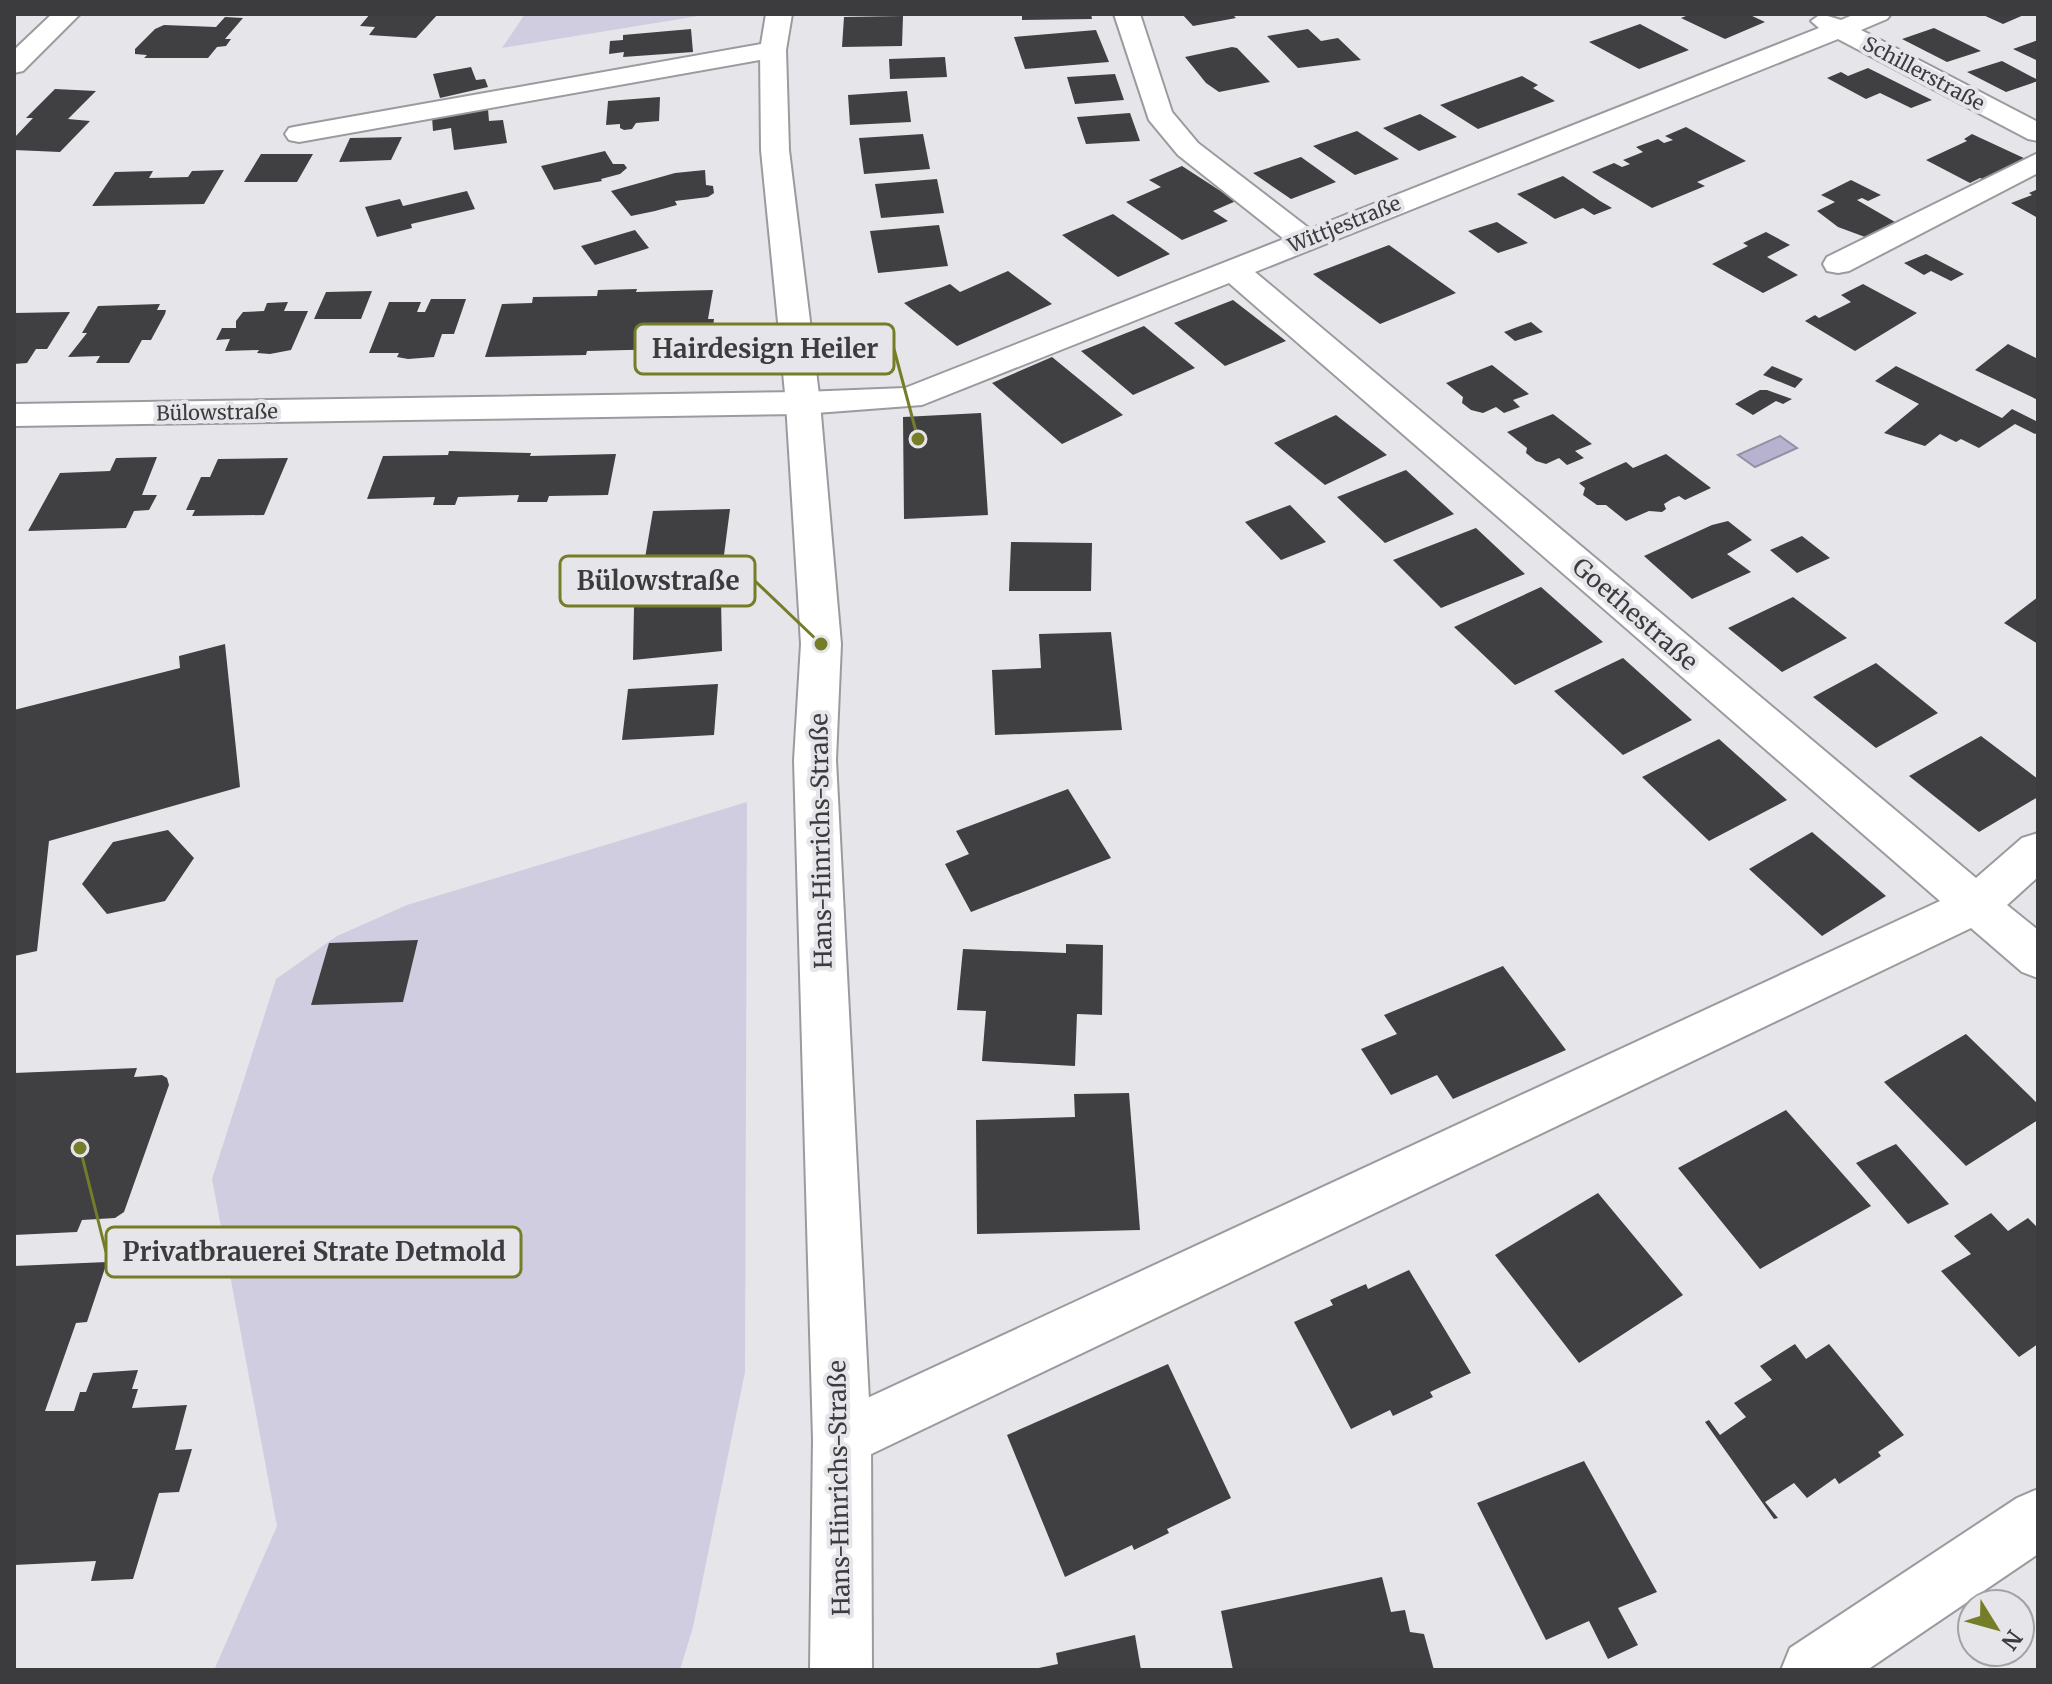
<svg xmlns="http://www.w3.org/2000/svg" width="2052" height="1684" viewBox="0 0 2052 1684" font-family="Merriweather,serif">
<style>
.green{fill:#d1cde1}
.water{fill:#b8b2d1;stroke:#938fa5;stroke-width:2}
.building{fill:#404043}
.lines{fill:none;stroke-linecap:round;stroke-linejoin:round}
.minor-casing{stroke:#9b9a9e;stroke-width:4}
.major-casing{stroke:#9b9a9e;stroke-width:4}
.minor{fill:#fff;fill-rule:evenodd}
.major{fill:#fff;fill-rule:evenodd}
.labels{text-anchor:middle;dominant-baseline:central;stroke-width:8;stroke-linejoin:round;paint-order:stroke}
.far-street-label{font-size:20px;fill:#3c3c3e;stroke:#e6e5e9}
.street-label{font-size:24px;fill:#3c3c3e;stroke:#e6e5e9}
.leader{fill:none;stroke:#767d28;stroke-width:3}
.callout-dot{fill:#767d28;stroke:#e6e5e9;stroke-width:3}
.callout{fill:#e6e5e9;stroke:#767d28;stroke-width:3}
.callout-label{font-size:26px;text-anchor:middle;font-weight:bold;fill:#3c3c3e}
</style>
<rect width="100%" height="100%" fill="#e6e5e9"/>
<path class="green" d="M525,14H711L502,48Z
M747,802L745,1372L693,1627L680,1670H206L215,1668L277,1526L212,1179L276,979L337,936L407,905Z"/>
<path class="water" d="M1780,436L1797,448L1755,467L1738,455Z"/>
<path class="building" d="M370,14H438L416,38L369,35L375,27L360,26Z
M1022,14H1091L1092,19L1022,20Z
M1182,14H1232L1236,18L1193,26Z
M1691,14H1748L1765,22L1725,39L1681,18Z
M1981,14H2026L2003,24Z
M903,16L902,46L842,47L844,17Z
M225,17L243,18L225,39H231L226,46L217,47L208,58H144L147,55L135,54V49L155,29L164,25L216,27Z
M1640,24L1689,50L1639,69L1589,42Z
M1934,28L1981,51L1947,62L1902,39Z
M691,29L693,52L623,57L624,52L609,54L610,41L623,40V35Z
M1308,29L1321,41L1338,38L1361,60L1298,68L1267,36Z
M1096,30L1109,62L1025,69L1014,37Z
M2038,40V61L2013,49Z
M1232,47L1237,48L1270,82L1219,92L1206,83L1185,57Z
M945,57L947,77L890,79L889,59Z
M2002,61L2038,80V81L2006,92L1967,72Z
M471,67L476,80L485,79L488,87L440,98L433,74Z
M1868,68L1932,100L1911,108L1880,93L1866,99L1827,78L1841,72L1848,76Z
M1115,74L1124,100L1075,104L1067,77Z
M1522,76L1538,85L1533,88L1555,101L1478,129L1440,105Z
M55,89L96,91L68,119L90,121L60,152L14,150V138L33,118H26Z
M907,91L911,122L850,125L848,95Z
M660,97L659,121L636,123L632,129L624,130L620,128V124L606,125L608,101Z
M488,109L489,121L503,120L507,143L454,150L451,128L433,131L432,117Z
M1130,113L1140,141L1086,144L1077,117Z
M1420,114L1457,137L1419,151L1383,128Z
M1686,127L1746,161L1697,182L1705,186L1652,208L1592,172L1614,163L1622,167L1630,164L1623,160L1643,152L1636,147L1658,139L1664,143L1673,140L1665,136Z
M1357,131L1399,159L1355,175L1313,146Z
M923,134L930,169L864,174L859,138Z
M1972,134L2028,160L1987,181L1980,178L1970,183L1926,160L1967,141L1964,139Z
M402,137L391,160L339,162L350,138Z
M605,151L613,164H624L627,168L620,174L601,179L602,181L554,190L541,166Z
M261,154H313L297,182H244Z
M1301,157L1336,182L1291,199L1253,173Z
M1182,166L1236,201L1213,211L1228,221L1182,240L1126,202L1161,187L1149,180Z
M224,170L204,204L92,206L115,172L153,171L149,178L188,177L192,171Z
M705,170L706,185L713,186L714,193L708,197L675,201L677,205L655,211L631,216L611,191L675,173Z
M1563,176L1600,201L1612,208L1594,215L1583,208L1555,219L1517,194Z
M937,179L944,213L881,218L875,184Z
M1851,180L1881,195L1868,201L1862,198L1857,200L1895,222L1865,237L1838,227L1817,211L1835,202L1821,195Z
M2038,189V218L2011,203L2032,195L2029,193Z
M467,191L475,209L411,224L412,228L377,237L365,207L400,199L403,206Z
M1113,214L1170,254L1118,277L1062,235Z
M1497,222L1528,243L1498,253L1468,231Z
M939,225L948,266L878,273L870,231Z
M635,230L649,248L595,265L581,246Z
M1766,232L1790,245L1767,257L1798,275L1763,293L1712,264L1748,246L1743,243Z
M1389,245L1456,293L1380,324L1313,274Z
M1926,254L1964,274L1951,281L1931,271L1924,275L1904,263Z
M1008,271L1052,304L957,346L904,303L950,284L960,292Z
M1863,284L1917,313L1855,351L1805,321L1815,315L1819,318L1851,302L1841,295Z
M637,289L636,292L713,290L708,319H714L710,348L587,351L586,355L485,357L502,304L532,303L533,297L597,296L598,290Z
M372,291L361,319H314L326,292Z
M431,299H466L454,334H442L434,357L408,359L397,357L399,353H369L389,302H421L417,312H425Z
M1233,300L1286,341L1225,366L1174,323Z
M288,302L284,311H308L291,350L270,354L257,353L259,350L225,351L230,339L216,340L222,328H236V321L243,312L264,311L267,303Z
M160,304L157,310H166L165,314L151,340H142L129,363H96L100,356L68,357L87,333H82L98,306Z
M70,312L47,349H36L27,363L14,364V313Z
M1531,322L1543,332L1515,341L1504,332Z
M1144,326L1195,368L1133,395L1081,351Z
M2008,344L2038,359V400L1975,370Z
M1052,357L1123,415L1062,444L992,383Z
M1492,365L1529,394L1513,400L1520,407L1504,413L1496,407L1483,413L1471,410L1462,403L1463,397L1446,383Z
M1772,366L1803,379L1795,388L1763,375Z
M1896,366L2002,418L2012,409L2038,422V432L2035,434L2015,424L1979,448L1961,439L1956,442L1940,434L1925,446L1884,433L1919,404L1875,381Z
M1760,390H1767L1792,399L1783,404L1776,401L1753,415L1735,404Z
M981,413L988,515L904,519L903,417Z
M1553,414L1592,444L1575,451L1584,458L1567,465L1559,458L1546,464L1536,461L1526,453L1527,448L1507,432Z
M1336,415L1387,455L1325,485L1274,443Z
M449,451L531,453L530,456L616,454L608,495L549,496L547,502H517L519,495L458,497L455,505H433L435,497L367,499L383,456L448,455Z
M1666,454L1711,488L1685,500L1679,496L1672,499L1664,504L1666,509L1662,512L1649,511L1626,521L1606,505H1597L1583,495L1585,488L1579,483L1626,462L1633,468Z
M157,457L142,495H157L149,510L134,511L126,528L28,531L60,473L110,471L116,458Z
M288,458L264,515L192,516L195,510H186L201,477H210L218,459Z
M1406,470L1454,514L1385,543L1337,497Z
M1290,505L1326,542L1281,560L1245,522Z
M730,509L724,555L645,558L653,511Z
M1728,521L1752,540L1727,554L1751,572L1692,599L1644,556L1712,525Z
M1476,528L1525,574L1441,608L1393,560Z
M1802,536L1830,558L1797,573L1770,550Z
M1011,542L1092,543L1091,591H1009Z
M1541,587L1603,642L1515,685L1454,627Z
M1793,597L1847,638L1782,672L1728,628Z
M2038,597V644L2004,623Z
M721,598L722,651L633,660L634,607Z
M1111,632L1122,730L995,735L992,670L1041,668L1039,634Z
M225,644L240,787L49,841L37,951L14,956V710L180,668L179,656Z
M1623,658L1692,720L1623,755L1554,691Z
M1876,663L1938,713L1876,748L1813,697Z
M718,684L714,735L622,740L628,689Z
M1981,736L2038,779V797L1979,832L1909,776Z
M1719,739L1787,800L1709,841L1642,777Z
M1068,789L1111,858L971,912L945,864L969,854L956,831Z
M168,830L194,858L165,901L107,914L82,884L113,842Z
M1812,832L1886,896L1822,936L1749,869Z
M418,940L403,1002L311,1005L329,943Z
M1066,944L1103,945L1102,1015L1077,1014L1075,1066L982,1061L986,1011L957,1010L963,949L1066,953Z
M1503,966L1566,1050L1453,1099L1437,1075L1391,1095L1361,1049L1397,1034L1384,1015Z
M1966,1034L2038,1104V1120L1966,1166L1884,1082Z
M137,1068L134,1077L162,1075L167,1078L169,1085L124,1212L115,1218L82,1220L77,1232L14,1235V1073Z
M1129,1093L1140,1230L977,1234L976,1120L1075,1117L1074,1094Z
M1786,1110L1871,1206L1760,1269L1678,1168Z
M1896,1144L1949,1204L1908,1224L1856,1163Z
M1598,1193L1683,1295L1579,1363L1495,1255Z
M1991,1213L2008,1231L2028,1218L2038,1228V1344L2019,1357L1941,1271L1971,1254L1954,1236Z
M107,1262L87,1322L76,1323L45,1411H74L80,1392H86L93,1373L138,1370L132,1389H138L132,1408L187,1405L175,1450L192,1449L179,1492L159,1493L133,1579L91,1581L96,1561L14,1565V1266Z
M1409,1270L1471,1373L1430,1392L1433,1397L1393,1416L1390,1410L1351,1429L1294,1322L1333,1305L1330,1300L1366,1284L1368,1289Z
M1795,1344L1806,1359L1829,1344L1904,1435L1878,1452L1881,1456L1839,1484L1835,1478L1807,1498L1794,1483L1765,1502L1778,1518L1774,1519L1705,1422L1709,1420L1720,1435L1746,1417L1734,1403L1772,1380L1760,1366Z
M1168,1364L1231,1498L1167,1529L1169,1533L1134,1550L1132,1545L1065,1577L1007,1435Z
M1584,1461L1657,1592L1618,1608L1638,1645L1608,1659L1589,1621L1546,1640L1477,1503Z
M1382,1577L1391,1612L1405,1610L1410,1632L1424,1634L1434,1670H1233L1221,1611Z
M1135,1635L1141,1670H1029L1058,1664L1056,1653Z"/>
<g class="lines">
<defs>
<path id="minor" d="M52,14H80L23,71L14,73V50Z
M1114,14H1140L1172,112L1198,143L1310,229L1819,28L1811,21L1821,14L1841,20L1855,14H1891L1887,19L1861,30L2038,122V141L2028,139L1838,39L1255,272L1976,878L2022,838L2038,833V877L2007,905L2038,930V978L2022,972L1971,928L842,1468L822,1459L813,1439L822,1419L1940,901L1229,283L922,405L803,414L14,426V404L803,392L905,388L1284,239L1178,155L1149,120Z
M773,42L782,44L786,50L782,56L299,142L289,140L285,134L289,128L299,126Z
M2038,153V173L1849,271L1838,273L1827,271L1823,264L1827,257Z
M2038,1489V1554L1867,1670H1781L1790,1648L2017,1498Z"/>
<path id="major" d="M766,14H792L786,50L789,150L820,403L841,644L836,760L871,1439L872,1670H810L813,1439L794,760L801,644L786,403L761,150L760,50Z"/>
</defs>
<use href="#minor" class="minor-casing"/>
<use href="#major" class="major-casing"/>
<use href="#minor" class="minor"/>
<use href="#major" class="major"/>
</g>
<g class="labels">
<g class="far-street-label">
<text transform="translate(1924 73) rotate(28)">Schillerstraße</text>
<text transform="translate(1344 224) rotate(-22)">Wittjestraße</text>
<text transform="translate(217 412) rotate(-1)">Bülowstraße</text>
</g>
<g class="street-label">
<text transform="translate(1635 614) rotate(41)">Goethestraße</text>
<text transform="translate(821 841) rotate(-91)">Hans-Hinrichs-Straße</text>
<text transform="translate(839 1488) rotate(-91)">Hans-Hinrichs-Straße</text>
</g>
</g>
<path class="leader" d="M918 439L894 349M821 644L755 581M80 1148L106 1252"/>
<g class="callout-dot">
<circle cx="918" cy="439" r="8"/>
<circle cx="821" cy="644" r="8"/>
<circle cx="80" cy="1148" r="8"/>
</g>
<g class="callout">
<rect x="635" y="324" width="259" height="50" rx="8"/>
<rect x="560" y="556" width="195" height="50" rx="8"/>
<rect x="106" y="1227" width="415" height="50" rx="8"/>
</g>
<g class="callout-label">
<text x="765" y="358">Hairdesign Heiler</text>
<text x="658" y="590">Bülowstraße</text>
<text x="314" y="1261">Privatbrauerei Strate Detmold</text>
</g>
<rect width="2052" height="1684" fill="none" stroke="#3c3c3e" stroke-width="32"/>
<g transform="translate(1996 1628) rotate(127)"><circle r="38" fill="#e6e5e9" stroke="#a2a1a5" stroke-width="2"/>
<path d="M0-6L14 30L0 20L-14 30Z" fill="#767d28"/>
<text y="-12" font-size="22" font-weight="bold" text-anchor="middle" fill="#3c3c3e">N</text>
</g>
</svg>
